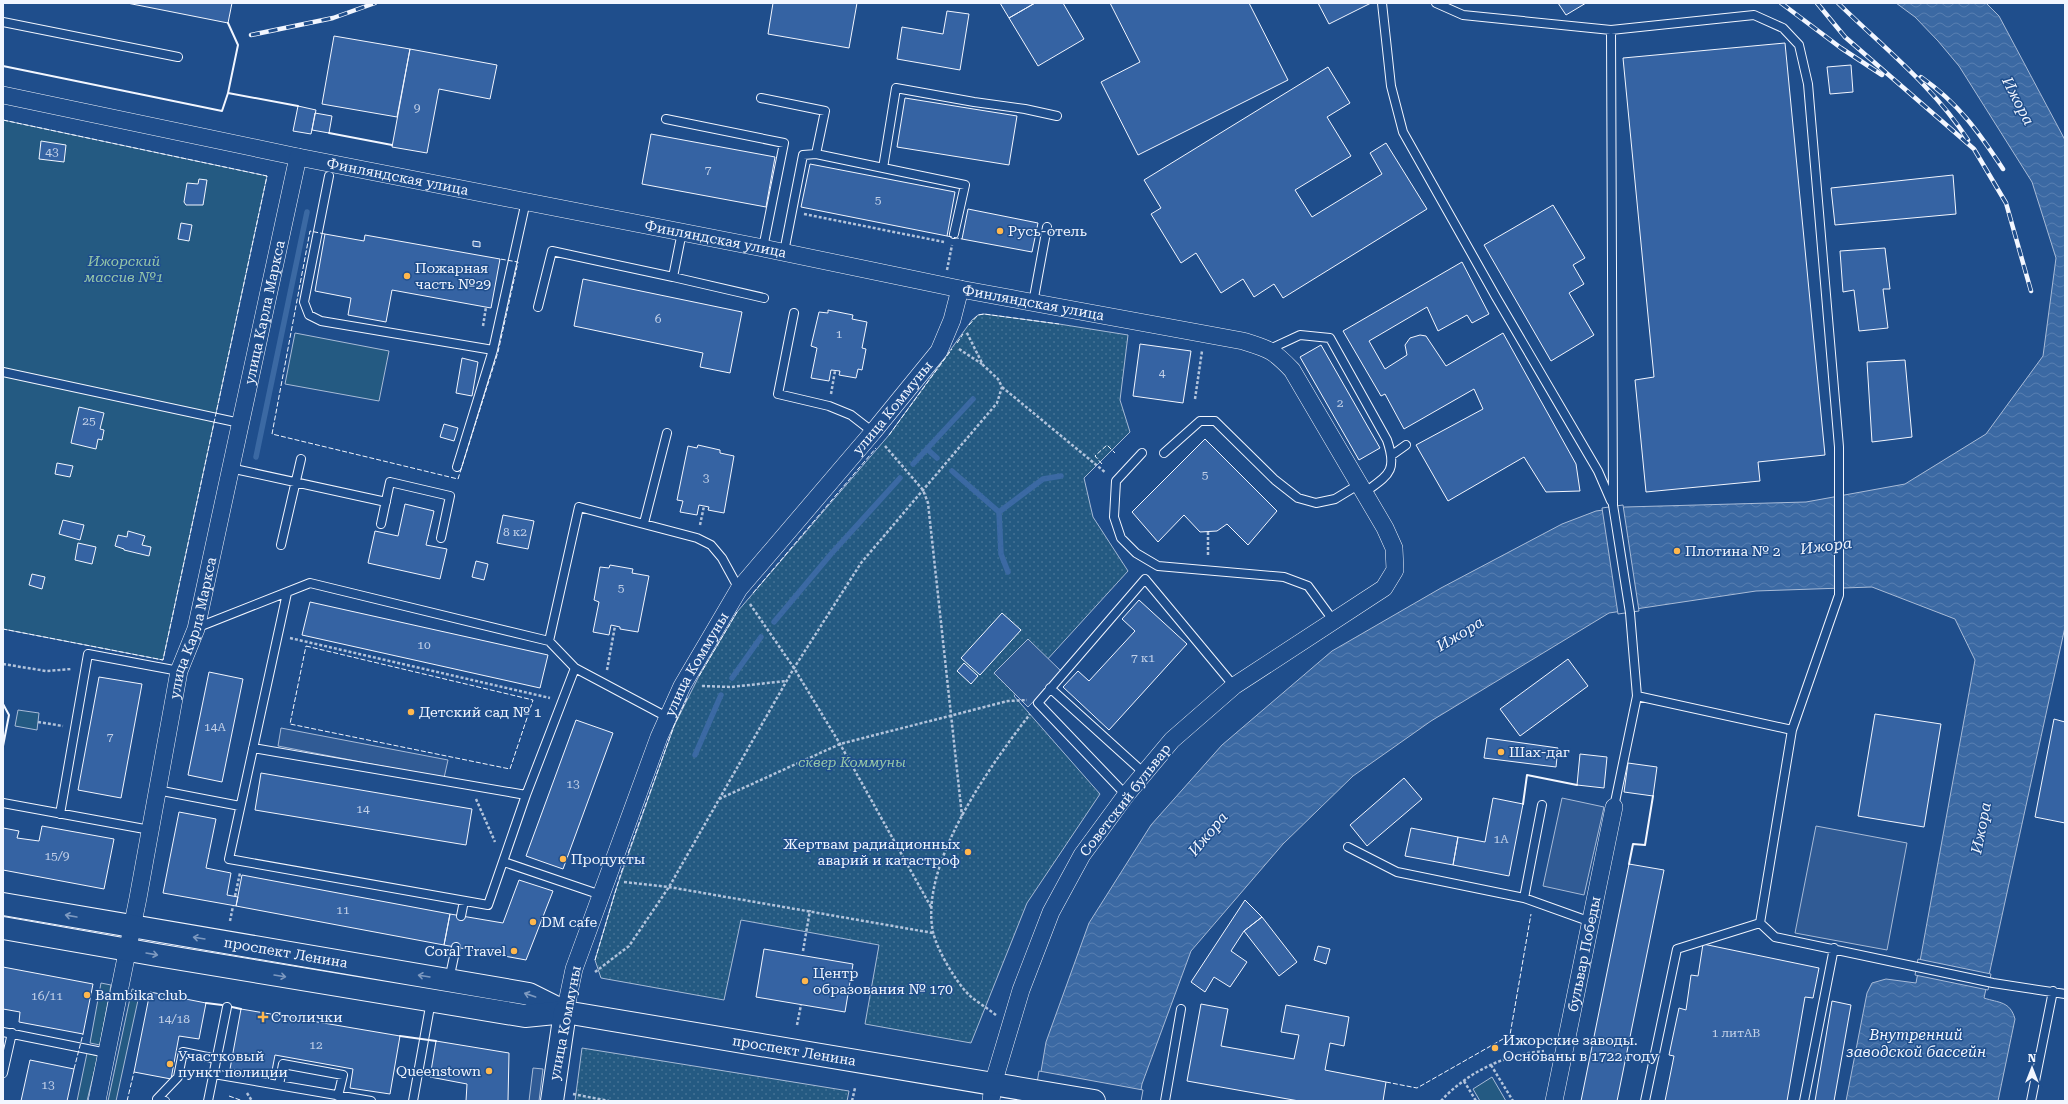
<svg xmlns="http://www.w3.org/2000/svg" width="2068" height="1104" viewBox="0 0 2068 1104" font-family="'Roboto Serif',serif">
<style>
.green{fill:#245a82;stroke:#a8bbd7}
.park{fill:url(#park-dots);stroke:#a8bbd7}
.parking{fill:#305b95;stroke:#a8bbd7}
.water{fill:url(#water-waves);stroke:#a8bbd7}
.pier{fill:#1f4e8c;stroke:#a8bbd7}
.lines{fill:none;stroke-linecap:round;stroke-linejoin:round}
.stream{stroke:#3b69a3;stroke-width:5.5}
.building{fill:#3563a3;stroke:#f2f6ff}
.lane-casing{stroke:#f2f6ff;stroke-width:10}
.street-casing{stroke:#f2f6ff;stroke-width:18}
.secondary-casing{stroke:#f2f6ff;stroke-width:24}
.path{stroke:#b3c4dc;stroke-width:2.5;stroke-dasharray:3 2;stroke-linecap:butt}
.lane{stroke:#1f4e8c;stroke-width:8}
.street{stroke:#1f4e8c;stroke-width:17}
.secondary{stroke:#1f4e8c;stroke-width:22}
.rail-casing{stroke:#f2f6ff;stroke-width:4.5}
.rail{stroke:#1f4e8c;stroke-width:3;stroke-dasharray:9;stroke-linecap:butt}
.fence{stroke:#f2f6ff;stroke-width:1;stroke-dasharray:5 2;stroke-linecap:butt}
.wall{stroke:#f2f6ff;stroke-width:2}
.oneway{stroke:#7e9ac0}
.poi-dot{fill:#ffb74d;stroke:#1f4e8c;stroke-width:1.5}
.labels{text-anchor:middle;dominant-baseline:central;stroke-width:3;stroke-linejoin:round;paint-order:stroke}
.number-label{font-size:12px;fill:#c3d1e8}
.street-label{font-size:14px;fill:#f2f6ff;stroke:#1f4e8c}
.poi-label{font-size:14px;fill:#f2f6ff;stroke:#1f4e8c;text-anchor:start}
.park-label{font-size:14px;font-style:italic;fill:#97c8a6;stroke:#1f4e8c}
.water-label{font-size:15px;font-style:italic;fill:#f2f6ff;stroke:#1f4e8c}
</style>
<defs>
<pattern id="park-dots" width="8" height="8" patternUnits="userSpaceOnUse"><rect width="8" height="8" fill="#245a82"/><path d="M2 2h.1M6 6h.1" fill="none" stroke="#447295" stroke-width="1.8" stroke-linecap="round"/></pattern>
<pattern id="water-waves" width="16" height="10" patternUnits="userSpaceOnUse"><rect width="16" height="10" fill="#3b69a3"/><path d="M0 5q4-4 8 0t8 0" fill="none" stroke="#587fb1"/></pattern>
</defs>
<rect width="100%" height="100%" fill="#1f4e8c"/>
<path class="green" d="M3,120L267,176L163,660L3,629Z
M295,333L389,351L379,401L285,384Z
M18,710L39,713L37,730L15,726Z
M101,983L111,985L100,1045L90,1043Z
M132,989L140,991L116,1101H108Z
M87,1053L98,1056L87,1101H77Z
M1492,1077L1506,1101H1480L1473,1089Z"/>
<path class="park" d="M984,314L1059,324L1128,335L1120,400L1130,432L1084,478L1093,517L1128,571L1014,696L1100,794L1027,903L971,1043L865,1024L879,945L741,920L724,1000L601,978L595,960L615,892L674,726L699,676L737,612L889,435L972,320L978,315Z
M582,1048L849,1091L847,1101H575Z"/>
<path class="parking" d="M1028,639L1062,672L1028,707L994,673Z
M281,728L448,760L444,778L278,746Z
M1562,798L1604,807L1584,895L1543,886Z
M1816,826L1907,843L1887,950L1795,933Z
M533,1068L543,1069L539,1101H529Z"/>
<path class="water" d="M1896,3H1986L1999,16L2065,140V627L1984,998C1999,1003 2010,1001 2015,1019L1998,1101H1846L1867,993L1872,983L1886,979L1916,983L1975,660L1955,619L1872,587L1756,591L1609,613L1431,721L1353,776L1283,844L1191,951L1142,1084L1139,1101H1036L1046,1042L1089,923L1151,825L1222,745L1332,651L1441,588L1562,524L1596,511L1625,507L1806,502L1905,484L1986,434L2043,356L2056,258L2032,182L1959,66L1938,41L1915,17Z"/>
<path class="pier" d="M1623,505L1639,611L1618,614L1602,508Z
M1918,959L1991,974L1988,990L1915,975Z
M1039,1071L1143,1090L1141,1101H1034Z"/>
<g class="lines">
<path class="stream" d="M927,449L937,458
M256,457L307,212
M913,464L973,399
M952,471L999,512L1001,554L1008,572
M999,512L1043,479L1061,476
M774,622L831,554L900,478
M732,678L761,637
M695,755L721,695"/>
</g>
<path class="building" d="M127,3H232L228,23Z
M773,3H857L849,48L768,34Z
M1000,3H1035L1009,18Z
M1035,3H1063L1084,39L1038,66L1009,18Z
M1110,3H1249L1288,80L1138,155L1101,82L1140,62Z
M1318,3H1371L1329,24Z
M1558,3H1586L1566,15Z
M947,11L969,14L960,70L897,59L902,27L943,34Z
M334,36L410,49L397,117L322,104Z
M1785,43L1825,455L1758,462L1760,481L1646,492L1635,380L1654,377L1623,58Z
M410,49L497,65L490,99L439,89L427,153L392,147Z
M1851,65L1853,92L1830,94L1827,67Z
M1328,67L1350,103L1327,117L1351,156L1295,190L1312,217L1382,174L1370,153L1386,143L1427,209L1283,298L1274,284L1254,297L1243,279L1221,293L1196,253L1181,263L1151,214L1161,208L1144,180Z
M905,98L1017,116L1009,165L897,147Z
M298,106L316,110L311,134L293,131Z
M315,113L332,116L329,133L312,130Z
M651,134L775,157L766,207L642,184Z
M41,141L66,145L64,162L39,159Z
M810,164L955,192L947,236L801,207Z
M1953,175L1956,214L1835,225L1831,188Z
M199,179L207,180L203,205H186L184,202L187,183L198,184Z
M1553,205L1585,258L1573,265L1584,284L1569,293L1594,335L1551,361L1484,245Z
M968,209L1038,223L1032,252L962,239Z
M181,223L192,225L189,241L178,239Z
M325,234L364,241L365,235L500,259L491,308L392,290L386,322L348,315L351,298L315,291Z
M473,241L480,242V247L473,246Z
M1885,248L1890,289H1883L1888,328L1859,331L1854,290L1843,292L1840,251Z
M1462,262L1489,314L1472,323L1467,315L1438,331L1427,307L1369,341L1385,369L1407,355L1405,345L1410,338L1420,335L1426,336L1446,366L1503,333L1576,464L1580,491L1546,492L1524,457L1448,501L1416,445L1483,409L1474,389L1404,429L1385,394L1381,396L1343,331Z
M583,279L742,312L730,373L700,367L703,353L574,326Z
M828,310L853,315L852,319L867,322L862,348L866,349L862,370L858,369L856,378L839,375L840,371L831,370L829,381L811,378L817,348L811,346L819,312L828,313Z
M1140,344L1191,351L1183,403L1133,396Z
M1321,345L1380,448L1359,460L1300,357Z
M462,358L478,362L472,396L456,393Z
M1905,360L1912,437L1872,442L1867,362Z
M79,407L104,413L100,429L104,430L102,440L98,439L96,449L71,443Z
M444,424L458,428L454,441L440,437Z
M1205,439L1277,511L1248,545L1227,524L1217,531L1200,532L1184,515L1158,542L1132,512Z
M698,445L720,450V453L734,456L724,513L708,510L709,507L699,505L697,515L680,512L683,501L677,500L688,446L697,448Z
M57,463L73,466L70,477L55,474Z
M405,504L434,511L426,545L447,549L440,579L368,563L375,531L398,536Z
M503,515L534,521L528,549L497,543Z
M63,520L84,525L80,540L59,534Z
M128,531L145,536L142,545L151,547L149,556L124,550V549L115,546L118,535L127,537Z
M78,543L96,547L92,564L75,560Z
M476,561L488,564L484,580L472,577Z
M610,565L633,569L632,573L649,576L638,632L620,629V627L611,625L609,635L593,632L599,602L594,600L600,567L609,568Z
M32,574L45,577L42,589L29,585Z
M1139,600L1187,644L1109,730L1063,687L1078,671L1089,681L1135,631L1122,619Z
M310,602L548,655L540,688L302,635Z
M1002,613L1021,630L980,675L961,658Z
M1568,659L1588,686L1520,736L1500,709Z
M964,663L978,676L971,684L957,671Z
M209,672L243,679L222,782L188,775Z
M99,677L142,684L121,798L78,790Z
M1875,714L1941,724L1924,827L1858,816Z
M2054,719L2065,722V823L2035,817Z
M576,720L613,733L563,869L526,856Z
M1487,738L1558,748L1556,767L1484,758Z
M1580,754L1607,757L1604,788L1577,785Z
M1628,763L1657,767L1653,796L1624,792Z
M261,773L472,809L466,845L255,810Z
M1404,778L1422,799L1367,846L1350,825Z
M1493,798L1523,804L1509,876L1453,865L1458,837L1485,842Z
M179,812L216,819L206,868L231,873L227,895L238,897L236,906L163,893Z
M42,826L114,839L104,889L3,870V828L19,831L17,838L39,841Z
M1411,828L1458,837L1453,865L1405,856Z
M1629,864L1664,870L1617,1101H1581Z
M242,875L450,914L444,945L236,906Z
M519,880L553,891L526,960L444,945L450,914L503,923Z
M1245,900L1262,917L1244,931L1231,951L1247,962L1230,987L1214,977L1205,992L1191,982Z
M1262,917L1297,962L1279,976L1244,931Z
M1703,944L1819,968L1813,998L1805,997L1787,1101H1665L1674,1056L1669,1055L1679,1008L1686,1010L1691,975L1698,976Z
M1318,946L1330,949L1326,964L1314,960Z
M764,949L853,964L845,1012L756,997Z
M3,967L93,984L83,1034L19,1022L20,1012L3,1009Z
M150,992L206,1003L199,1039L179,1036L171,1079L134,1072Z
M1832,1001L1851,1005L1834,1101H1815Z
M1201,1004L1228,1009L1221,1046L1294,1059L1299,1035L1281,1032L1286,1005L1349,1017L1344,1046L1330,1043L1325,1070L1386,1082L1383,1101H1299L1187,1081Z
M241,1009L400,1036L390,1094L350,1088L353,1069L275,1055L271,1076L230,1069Z
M436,1041L509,1053L508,1101H466L467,1084L430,1077Z
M30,1060L74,1069L67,1101H21Z"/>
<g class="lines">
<defs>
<path id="lane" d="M1382,3L1391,86L1403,132L1496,297L1598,471L1611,501
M1436,3L1463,15L1611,30
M3,22L178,57
M761,98L825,111L816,154L965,185L954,234
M666,119L784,143L763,248
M883,168L896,88L974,102L1025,109L1057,116
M329,176L304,302L309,315L321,321L493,350
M784,252L803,155L816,154
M673,277L764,298
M1033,303L1047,227
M538,307L552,251L673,277L682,232
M794,313L778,394L829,406L851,415L873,432
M1270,349L1300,335L1330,338L1387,440C1398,472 1388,475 1364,493
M3,372L240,423
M1142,453L1116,481L1114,517L1121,538L1136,553L1158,566L1284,577L1308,586L1333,620
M1164,453L1200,421H1215L1275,480L1298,498L1316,503L1335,499L1358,485
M1392,455L1406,445
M457,467L493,350L526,201
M230,468L386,502
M644,523L667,433
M381,524L390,482L450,496L441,538
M281,545L301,459
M287,593L229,859L488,905L526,795L575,668
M196,628L310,583L549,641L575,668L667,717
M549,641L579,507L697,538L711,545L722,558L739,589
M1050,688L1144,773
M1637,696L1630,613L1613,505L1611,30L1754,15L1783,28L1799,45L1808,84L1839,447V595L1792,730
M253,748L526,795
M157,790L240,806
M1126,795L1038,703L1145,579L1234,686
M3,803L150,830
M1614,807L1637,696L1792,730L1760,923L1775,937L1993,983L2065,994
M60,814L88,654L179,671
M1348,847L1397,872L1524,898L1591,922
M504,862L601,895
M1524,898L1542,805
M461,916L464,901
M449,980L456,947
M3,1032L107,1053
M3,1073L12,1033
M214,1074L371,1101
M279,1085L283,1064L343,1075L338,1096
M165,1101L157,1099L178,1077L183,1052L217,1059
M208,1101L227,1007
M413,1101L431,1001
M1165,1101L1181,1009
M1645,1101L1677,949L1760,923
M1804,1101L1834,948
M2031,1101L2053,991"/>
<g id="street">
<path id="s1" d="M3,95L298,157L763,248L960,289L1243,341C1269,349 1273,350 1292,370L1385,528L1394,548L1395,570L1384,588L1234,686L1172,740L1126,795L1082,855L1051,912L1021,990L993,1084L991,1101"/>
<path id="s2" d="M565,1012L574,969L659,737L682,686L739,589L873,432L939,351L952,320L960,289"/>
<path id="s3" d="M97,1101L138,898L179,671L196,629L298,157"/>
<path id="s4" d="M1554,1101L1614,807"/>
</g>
<g id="secondary">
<path id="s5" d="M3,904L529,994L565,1012"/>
<path id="s6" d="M3,928L157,955L525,1016L565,1012L1094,1101"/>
<path d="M552,1101L565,1012"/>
</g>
</defs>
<use href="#lane" class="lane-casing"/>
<use href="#street" class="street-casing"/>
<use href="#secondary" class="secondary-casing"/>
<path class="path" d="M804,214L944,242
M947,270L952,245
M483,326L486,307
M959,349L982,364
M1002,387L1106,473
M831,394L835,371
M1195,399L1202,351
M885,446L923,490L928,503L962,816
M700,525L704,506
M1208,532V557
M750,604L794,668L840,744L931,907
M290,638L550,698
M3,664L46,671L72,669
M607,670L615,626
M702,686L731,687L786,681
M38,722L63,726
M476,799L495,842
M719,799L840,744L1008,701L1027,700
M624,882L669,887L933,933
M235,896L240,873
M230,921L233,906
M803,951L810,910
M595,972L629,946L669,887L794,668L861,563L997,403L1002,387L998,379L983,365L966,331
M996,1015C987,1008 977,1002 969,995C956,982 937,950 933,932C919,864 990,766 1030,714
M797,1025L801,1005
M1491,1065L1513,1101
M1464,1081L1476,1101
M247,1093L252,1101
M573,1094L609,1101
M852,1101L855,1088
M1441,1101C1467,1072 1506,1054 1544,1051"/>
<use href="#lane" class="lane"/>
<use href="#street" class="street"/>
<use href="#secondary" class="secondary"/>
<defs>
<path id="rail" d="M1781,3L1841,48L1882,75
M1817,3L1845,37L1974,149L2006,203L2031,291
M1838,3C1883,47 1934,87 1968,140
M251,35L333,18L375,3
M1921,77C1958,103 1978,131 2003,169"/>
</defs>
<use href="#rail" class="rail-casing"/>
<use href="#rail" class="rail"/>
<path class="fence" d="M3,120L267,176L163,660L3,629
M325,234L310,231L272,434L458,479L498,352L518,262L500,259
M947,236L962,239
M969,325L978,315L984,314L1059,324
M957,343L963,334
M889,435L952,349
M1102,464L1095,456L1107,445L1115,453
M753,593L876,448
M306,646L533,700L510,769L290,724Z
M699,676L737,612
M595,960L621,873L674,726L688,696
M74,1069L83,1034
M1386,1082L1417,1088L1510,1035L1531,914
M229,1096L243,1101
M127,1101L134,1072"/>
<path class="wall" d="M3,66L222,111L228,93L238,45L228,23
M228,93L298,106
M329,133L392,145
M3,704L9,715L3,746
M1523,804L1527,775L1577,785
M1629,864L1633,844L1645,845L1653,796
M206,1003L222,1005
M232,1007L241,1009
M400,1036L436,1041"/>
</g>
<defs><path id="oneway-shaft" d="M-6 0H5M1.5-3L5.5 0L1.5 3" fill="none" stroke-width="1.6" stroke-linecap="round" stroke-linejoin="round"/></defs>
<g class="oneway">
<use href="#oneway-shaft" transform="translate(71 916) rotate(-170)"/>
<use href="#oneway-shaft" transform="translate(199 938) rotate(-171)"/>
<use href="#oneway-shaft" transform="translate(152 954) rotate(10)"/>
<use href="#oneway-shaft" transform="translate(280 976) rotate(9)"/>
<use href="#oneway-shaft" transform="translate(424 976) rotate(-171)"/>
<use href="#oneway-shaft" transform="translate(530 995) rotate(-161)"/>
</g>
<g class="poi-dot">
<circle cx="1000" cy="231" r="4"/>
<circle cx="407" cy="276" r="4"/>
<circle cx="1677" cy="551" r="4"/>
<circle cx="411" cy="712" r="4"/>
<circle cx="1501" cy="752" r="4"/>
<circle cx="968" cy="852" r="4"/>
<circle cx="563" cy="859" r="4"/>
<circle cx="533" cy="922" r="4"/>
<circle cx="514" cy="951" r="4"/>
<circle cx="805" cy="981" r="4"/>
<circle cx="87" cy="995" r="4"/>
<path d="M261 1011h4v4h4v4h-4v4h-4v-4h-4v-4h4z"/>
<circle cx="1495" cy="1048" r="4"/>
<circle cx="170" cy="1064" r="4"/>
<circle cx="489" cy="1071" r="4"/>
</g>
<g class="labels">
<g class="number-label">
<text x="417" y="108">9</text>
<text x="52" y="152">43</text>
<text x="708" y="170">7</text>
<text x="878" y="200">5</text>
<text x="658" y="319">6</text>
<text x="839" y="334">1</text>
<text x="1162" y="373">4</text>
<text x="1340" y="403">2</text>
<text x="89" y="421">25</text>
<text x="1205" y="475">5</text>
<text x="706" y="478">3</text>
<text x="515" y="532">8 к2</text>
<text x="621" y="588">5</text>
<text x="424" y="645">10</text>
<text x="1143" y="658">7 к1</text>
<text x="215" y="727">14А</text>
<text x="110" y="737">7</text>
<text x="573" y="784">13</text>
<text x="363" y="809">14</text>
<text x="1501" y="839">1А</text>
<text x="57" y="856">15/9</text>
<text x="343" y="910">11</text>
<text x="47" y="996">16/11</text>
<text x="174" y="1019">14/18</text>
<text x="1736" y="1033">1 литАВ</text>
<text x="316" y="1045">12</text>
<text x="48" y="1085">13</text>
</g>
<g class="street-label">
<text stroke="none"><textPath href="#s1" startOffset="403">Финляндская улица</textPath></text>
<text stroke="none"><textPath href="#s1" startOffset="727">Финляндская улица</textPath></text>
<text stroke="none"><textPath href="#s1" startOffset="1051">Финляндская улица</textPath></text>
<text stroke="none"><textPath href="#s3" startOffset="807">улица Карла Маркса</textPath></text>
<text stroke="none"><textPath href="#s2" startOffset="697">улица Коммуны</textPath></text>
<text stroke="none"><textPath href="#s3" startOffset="483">улица Карла Маркса</textPath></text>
<text stroke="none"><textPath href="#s2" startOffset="373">улица Коммуны</textPath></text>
<text transform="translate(1125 800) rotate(-52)">Советский бульвар</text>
<text stroke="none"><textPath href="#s5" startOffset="287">проспект Ленина</textPath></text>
<text stroke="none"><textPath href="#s4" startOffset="150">бульвар Победы</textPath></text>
<text transform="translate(565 1023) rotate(-79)">улица Коммуны</text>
<text stroke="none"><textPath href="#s6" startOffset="802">проспект Ленина</textPath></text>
</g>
<g class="poi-label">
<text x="1008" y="231">Русь-отель</text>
<text x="415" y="268">Пожарная<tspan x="415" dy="16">часть №29</tspan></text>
<text x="1685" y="551">Плотина № 2</text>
<text x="419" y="712">Детский сад № 1</text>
<text x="1509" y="752">Шах-даг</text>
<text x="960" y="844" text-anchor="end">Жертвам радиационных<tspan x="960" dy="16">аварий и катастроф</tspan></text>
<text x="571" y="859">Продукты</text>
<text x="541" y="922">DM cafe</text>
<text x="506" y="951" text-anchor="end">Coral Travel</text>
<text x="813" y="973">Центр<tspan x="813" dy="16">образования № 170</tspan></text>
<text x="95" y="995">Bambika club</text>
<text x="271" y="1017">Столички</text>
<text x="1503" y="1040">Ижорские заводы.<tspan x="1503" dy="16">Основаны в 1722 году</tspan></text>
<text x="178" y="1056">Участковый<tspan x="178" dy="16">пункт полиции</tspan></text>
<text x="481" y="1071" text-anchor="end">Queenstown</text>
</g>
<g class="park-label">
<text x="124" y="261">Ижорский<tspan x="124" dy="16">массив №1</tspan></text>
<text x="852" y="762">сквер Коммуны</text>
</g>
<g class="water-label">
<text transform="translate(2018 101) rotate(63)">Ижора</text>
<text transform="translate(1826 546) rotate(-7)">Ижора</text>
<text transform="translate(1460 634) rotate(-31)">Ижора</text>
<text transform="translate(1981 828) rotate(-79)">Ижора</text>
<text transform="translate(1208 834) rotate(-50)">Ижора</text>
<text x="1916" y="1035">Внутренний<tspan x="1916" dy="17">заводской бассейн</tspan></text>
</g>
</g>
<rect width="2068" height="1104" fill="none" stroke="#f2f6ff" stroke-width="8"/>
<g transform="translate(2032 1068)" stroke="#1f4e8c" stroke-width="3" paint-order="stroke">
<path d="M0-3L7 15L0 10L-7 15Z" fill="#f2f6ff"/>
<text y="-6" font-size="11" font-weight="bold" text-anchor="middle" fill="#f2f6ff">N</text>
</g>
</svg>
